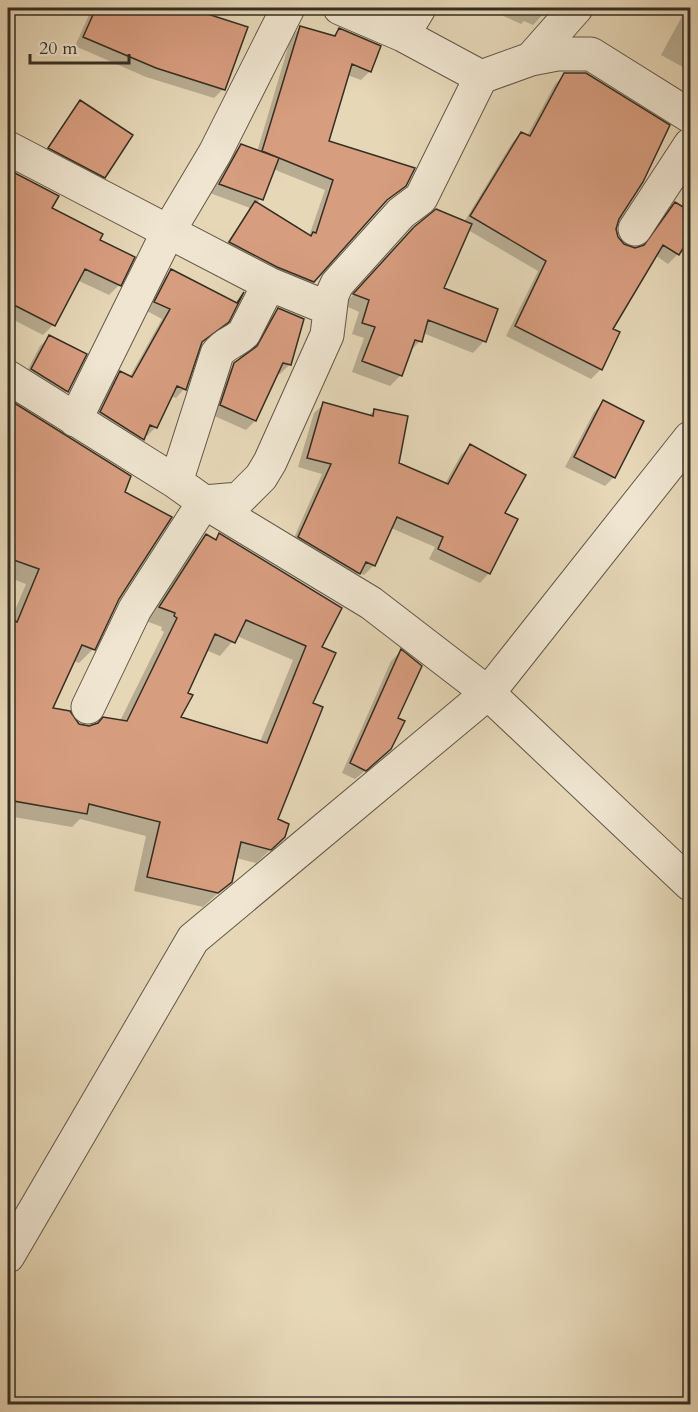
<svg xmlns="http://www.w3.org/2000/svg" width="698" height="1412" viewBox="0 0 698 1412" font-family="Cardo,serif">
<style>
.shadow{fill:#0003;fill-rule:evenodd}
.building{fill:#d79d7f;stroke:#352e23;stroke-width:1.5;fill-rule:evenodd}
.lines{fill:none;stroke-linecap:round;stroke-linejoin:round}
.street-casing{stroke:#615848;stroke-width:35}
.street{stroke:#efe5d0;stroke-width:33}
</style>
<rect width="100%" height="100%" fill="#e6d7b7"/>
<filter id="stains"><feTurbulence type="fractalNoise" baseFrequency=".00333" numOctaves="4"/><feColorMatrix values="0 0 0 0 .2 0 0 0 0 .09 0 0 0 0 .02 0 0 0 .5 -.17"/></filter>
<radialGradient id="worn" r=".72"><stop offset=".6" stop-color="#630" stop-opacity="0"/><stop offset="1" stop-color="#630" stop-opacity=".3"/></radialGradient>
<path class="shadow" d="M92,8H184L246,28L223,89L214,98L146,77L75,46Z
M360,8H395L386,19Z
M449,8H465L460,12Z
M486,8H549L533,25L524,21L521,24Z
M682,8H690V71L661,55L686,9Z
M300,28L332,37L339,30L370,71L361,80L347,75L327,142L405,185L380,206L308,288L221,252L250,208L210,193L231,155L241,146L257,152L291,37ZM273,169L325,190L309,236L257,204Z
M565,74L618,219L615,228L617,238L623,246L634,249L641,248L676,203L690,213V234L678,254L668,264L655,255L611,330L601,369L591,379L506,336L538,271L468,230L442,289L496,310L484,341L473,353L423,333L420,341L409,352L401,375L390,386L352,372L364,338L352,334L359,312L344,305L403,240L464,222L512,143L521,133L527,136L555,84Z
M80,102L104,177L95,186L40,158Z
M8,171L57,196L49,208L98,241L119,285L109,295L77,280L53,325L43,335L8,317Z
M171,271L235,303L238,300L228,321L201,342L184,389L176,398L171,396L156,427L147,436L145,435L134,448L92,421L111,382L120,373L129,378L162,319L147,311L162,280Z
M278,310L290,364L280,374L277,373L255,421L246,430L212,415L225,374L250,353L269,319Z
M50,337L85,355L67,391L57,401L23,379L40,346Z
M8,401L129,476L123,492L118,598L93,649L79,663L73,661L50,709L79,725L90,727L104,718L120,721L164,632L161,630L162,627L146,621L192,550L206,536L214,540L220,535L320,648L311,703L276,820L284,837L256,863L236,858L230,882L203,907L134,891L146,836L80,819L72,827L8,816V820V618L11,620L26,584L8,577ZM237,636L293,660L260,742L179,718L186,694L206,650L220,656Z
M603,402L614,477L605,486L565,467L594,412Z
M324,404L368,416L375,410L397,464L445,484L461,455L470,446L489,573L480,583L429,559L435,547L391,528L374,565L364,575L359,573L349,583L290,547L322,474L298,467L314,413Z
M401,651L396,719L380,759L355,779L342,773L391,661Z"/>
<path class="building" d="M96,8H189L248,27L225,90L156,68L83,37Z
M300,26L335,36L339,28L381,46L371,72L352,64L329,141L415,168L406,186L387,200L314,282L277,267L229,242L255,201L311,236L313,232L316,233L333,180L262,151Z
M564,73H586L670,125L643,182L619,219L616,229L618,237L624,244L635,248L644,245L675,202L690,211V237L679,255L663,245L613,329L620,332L602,370L515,326L546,261L470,216L521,132L530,136Z
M80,100L133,135L105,178L48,148Z
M241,144L279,158L263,200L219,184Z
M11,171L59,196L52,208L103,234L100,240L135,257L121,286L85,269L55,326L8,302V176Z
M436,209L472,224L444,288L498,309L486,342L428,320L422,342L415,340L402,376L362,361L375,327L362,323L369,300L353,294L414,227Z
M171,269L237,303L244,292L229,322L202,342L186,390L177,386L157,428L150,425L144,440L100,412L120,371L132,377L170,309L154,302Z
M278,308L304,319L291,365L283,363L256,421L220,405L234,363L257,346Z
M49,335L87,354L68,392L31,369Z
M8,399L131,476L125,492L172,517L119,599L95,650L82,645L53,708L70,711L79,724L89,726L98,723L103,717L127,721L177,618L174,616L175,613L159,607L206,534L216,540L219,533L342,608L322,647L336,653L313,703L323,707L278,819L289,824L285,837L271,850L241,842L232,882L218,893L147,877L160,822L89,804L87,814L8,800V616L17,622L39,569L8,558ZM246,620L306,646L267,743L181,717L193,695L188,693L215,634L235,643Z
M603,400L644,421L615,478L574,457Z
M323,402L373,416L374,409L408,416L399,463L448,484L470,444L526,475L505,513L518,519L490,574L438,549L443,537L397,517L375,566L366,562L360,574L298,537L331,464L307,458Z
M401,649L422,666L398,718L405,721L391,749L366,771L350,763Z"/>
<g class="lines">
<defs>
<path id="street" d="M340,8L403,35L481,77
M403,35L419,8
M531,59L557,54H591L690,116
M8,148L269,284L330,309
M635,229L690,145
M8,377L176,482L204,502L371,603L488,693L690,884
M75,420L168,232L215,153L288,8
M176,482L217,354C225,342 236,342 244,333L269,284
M88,707L135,609L204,502L239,499L261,477L270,462L327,335L332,295L337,284L401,213L421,198L481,77L531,59L576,8
M8,1256L193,939L488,693L690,438"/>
</defs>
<use href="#street" class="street-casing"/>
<use href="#street" class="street"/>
</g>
<rect width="698" height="1412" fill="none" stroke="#e6d7b7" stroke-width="30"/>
<rect x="9" y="9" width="680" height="1394" fill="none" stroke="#352e23" stroke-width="3"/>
<rect x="15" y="15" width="668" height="1382" fill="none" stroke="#352e23" stroke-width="1.5"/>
<path d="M30 54v9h99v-9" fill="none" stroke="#352e23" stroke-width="3"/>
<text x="39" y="54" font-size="18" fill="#352e23" stroke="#efe5d0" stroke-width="4.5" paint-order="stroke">20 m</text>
<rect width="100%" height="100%" filter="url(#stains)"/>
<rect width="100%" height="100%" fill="url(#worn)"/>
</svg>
